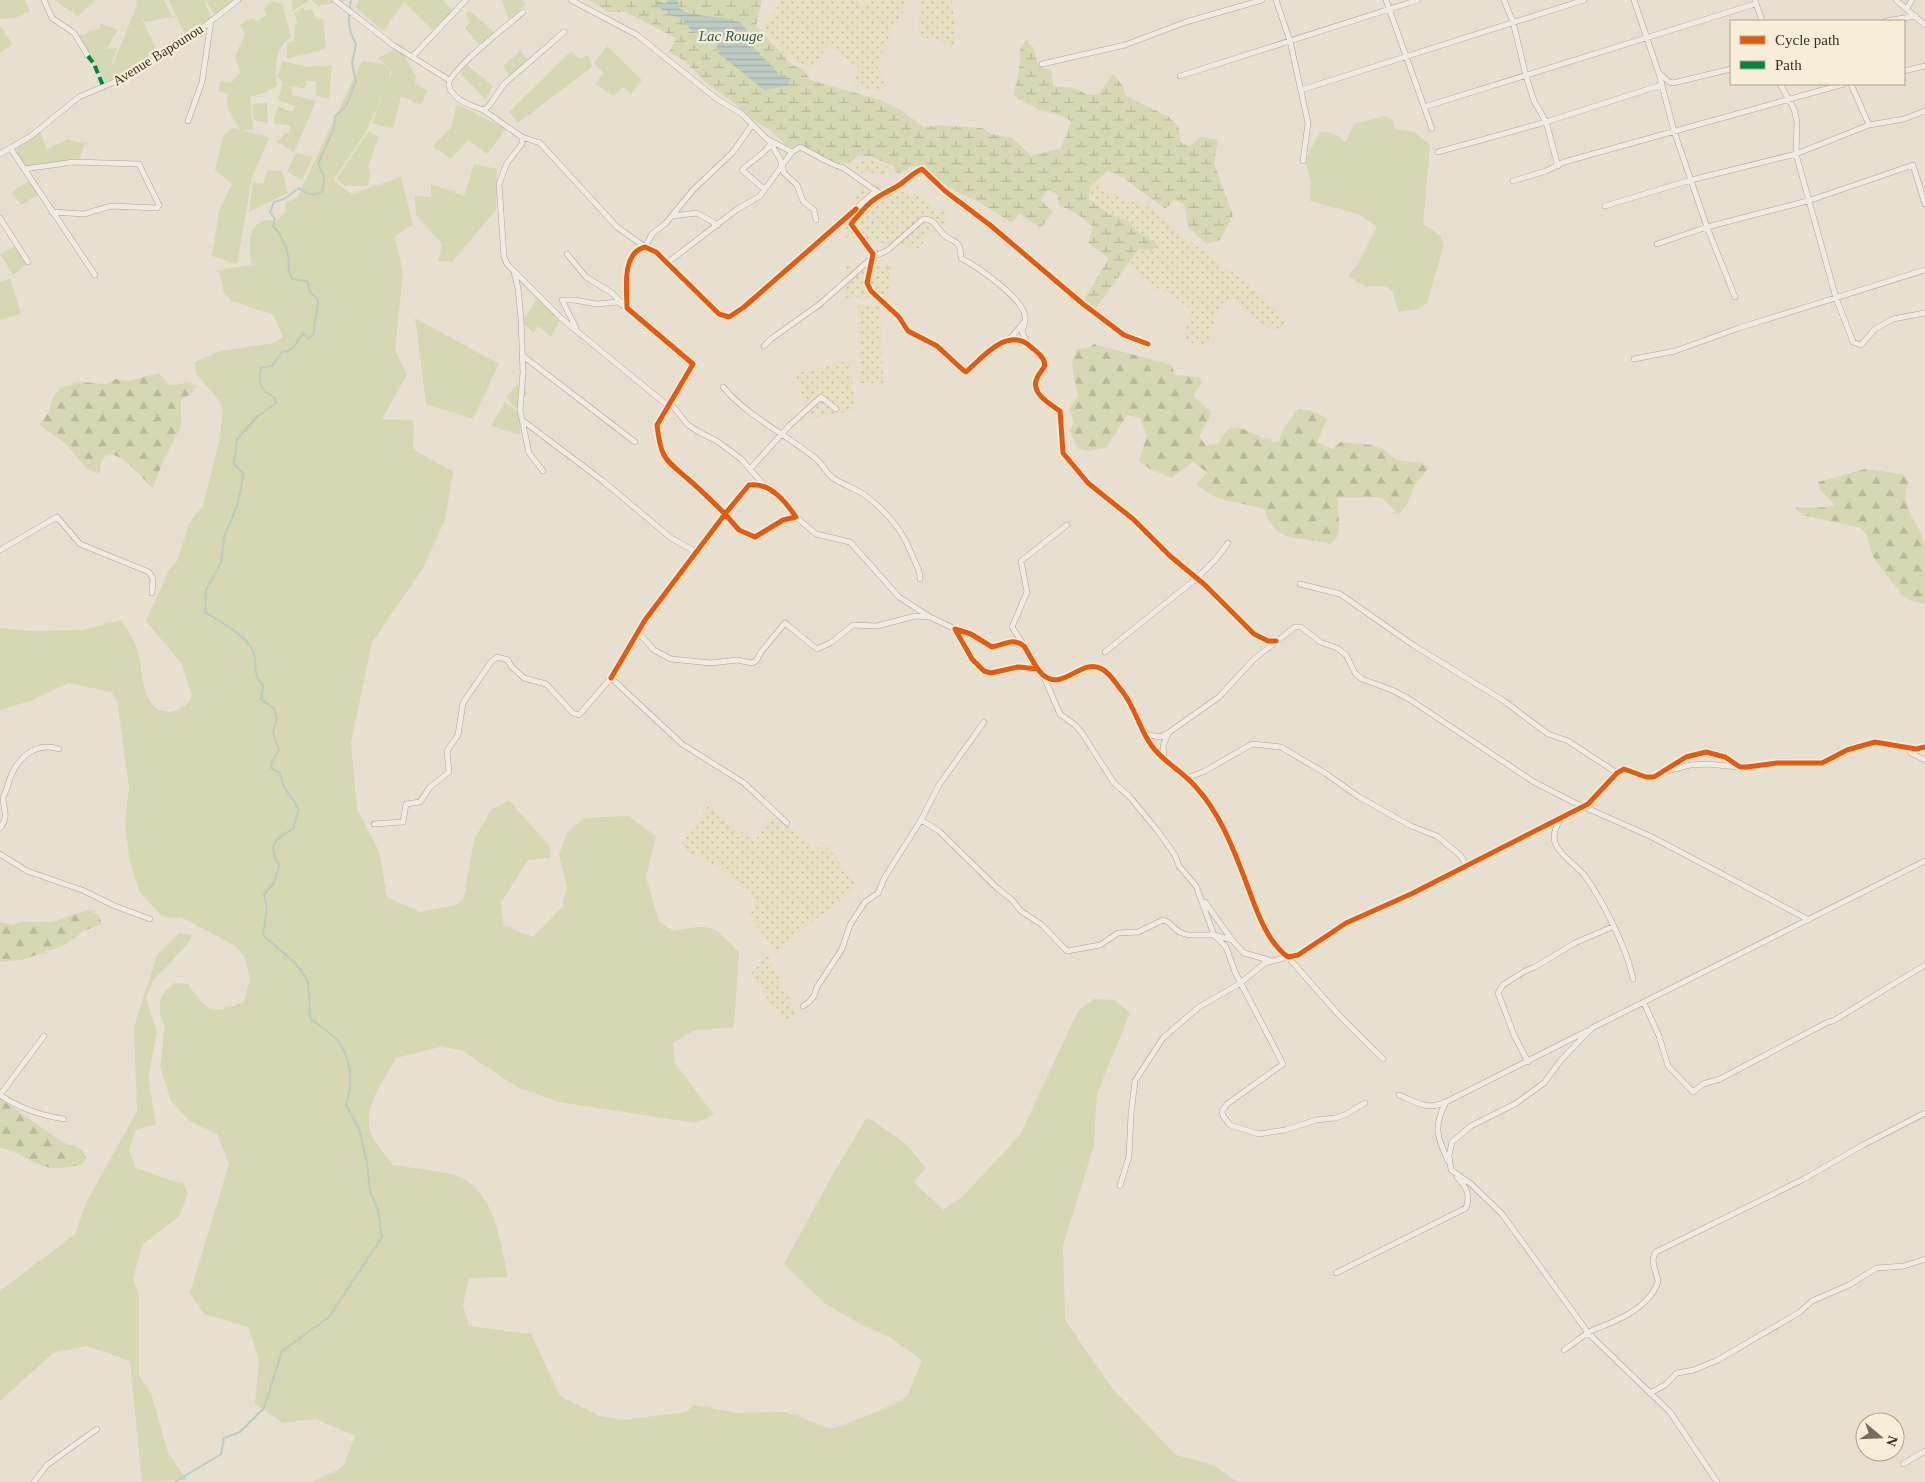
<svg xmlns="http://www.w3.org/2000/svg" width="1925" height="1482" viewBox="0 0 1925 1482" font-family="'Times New Roman',serif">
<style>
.farmland{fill:url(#farmland-dots)}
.green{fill:#d6d7b3}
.forest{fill:url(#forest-firs)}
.wetland{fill:url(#wetland-marsh)}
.water{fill:url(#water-rules)}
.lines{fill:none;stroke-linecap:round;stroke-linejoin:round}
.stream{stroke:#bcccc2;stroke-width:2}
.minor-casing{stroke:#ada599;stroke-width:6}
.minor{stroke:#efebe3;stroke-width:5}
.quiet{stroke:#00873e;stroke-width:4;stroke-dasharray:8 4;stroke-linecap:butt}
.cycleway-casing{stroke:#f7eed8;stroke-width:8}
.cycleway{stroke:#e8590c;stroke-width:5}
.labels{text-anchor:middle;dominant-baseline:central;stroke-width:4.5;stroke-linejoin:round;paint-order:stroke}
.street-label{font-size:14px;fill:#3d2e20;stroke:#f7eed8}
.water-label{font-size:15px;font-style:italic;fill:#2f5d5a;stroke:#f7eed8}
</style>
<defs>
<pattern id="farmland-dots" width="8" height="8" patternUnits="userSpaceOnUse" patternTransform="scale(1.25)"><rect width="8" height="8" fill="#e6dfc2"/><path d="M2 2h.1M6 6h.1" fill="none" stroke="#c6c0a6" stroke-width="1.8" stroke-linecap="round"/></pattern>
<pattern id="forest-firs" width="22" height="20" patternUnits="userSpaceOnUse" patternTransform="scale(1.25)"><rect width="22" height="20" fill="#d6d7b3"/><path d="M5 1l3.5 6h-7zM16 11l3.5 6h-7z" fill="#b9b99a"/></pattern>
<pattern id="wetland-marsh" width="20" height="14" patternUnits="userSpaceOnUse" patternTransform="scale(1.25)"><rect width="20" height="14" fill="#d6d7b3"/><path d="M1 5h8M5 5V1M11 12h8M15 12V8" fill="none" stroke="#b9b99a"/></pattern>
<pattern id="water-rules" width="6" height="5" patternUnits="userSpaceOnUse" patternTransform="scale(1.25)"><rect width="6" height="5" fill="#bcccc2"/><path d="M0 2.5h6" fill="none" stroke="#a2b0a6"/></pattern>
</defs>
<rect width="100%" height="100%" fill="#e7e0d1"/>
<path class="farmland" d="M778,0H858L863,6L866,0H910L889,36L877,65L886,86L879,92L853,86L858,68L829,44L812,69L784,55L771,35L762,30L780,2Z
M919,0H952L956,45L918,36Z
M867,158L888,166L886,171L882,175L865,171L860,174L854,169V163Z
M1097,179L1111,193L1154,210L1191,242L1248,283L1266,299L1285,322L1282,328L1273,330L1261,324L1253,315L1242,310L1237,299L1224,301L1215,317L1211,335L1205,349L1186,340L1185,331L1191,310L1176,298L1158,289L1128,264L1139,248L1154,241L1140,234L1128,221L1108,213L1088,199L1090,187Z
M861,183L921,196L937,208L936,212L949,211L941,233L929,231L920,249L843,237Z
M846,265L891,266L889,297L845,298Z
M858,304L881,306L883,383H859Z
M851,360L854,410L810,419L795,374Z
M708,806L755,842L766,820L772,816L786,825L815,850L822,843L833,853L858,886L776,951L748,915L758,901L718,867L692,854L681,845Z
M768,956L797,1014L781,1022L751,972Z"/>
<path class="green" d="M0,0H25L30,11L16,18L0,19Z
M54,0H96L78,16Z
M135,0H164L172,17L145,22L140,14L157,51L110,83L108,78L106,83L79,36L100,29V23L118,30L106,49L117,48L110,71L137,5Z
M169,0H204L212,19L184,33Z
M205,0H237L214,14Z
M292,0H309L292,12Z
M311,0H348L318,6Z
M359,0H443L454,12L432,30L404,2L383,31L355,7Z
M502,0H522L526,4L509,20Z
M272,1L283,5L291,37C274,48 275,68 277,86L269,91L250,97L253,130H241L269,138L252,177L237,264L212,256L219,211L232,184L215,170L224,134L233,128L240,130L227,107L228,94L218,91L220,81L232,82L240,72L235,56L245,34L240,25L251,18L258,21L266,15L264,8Z
M303,7L305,11L312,9L316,19H323L326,49L287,59V43L294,41L295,24H298L294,13Z
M470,11L494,32L481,47L465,28L470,22L465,14Z
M0,26L13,44L0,53Z
M607,46L642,80L631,94L623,87L614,96L595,84L603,73L594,63Z
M399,47L416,76L415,84L428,90L421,105L401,96L393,129L372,123L382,96L365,134L333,180L351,194L401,177L413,225L395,236L403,273L395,350L407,375L382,419L414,420L413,449L453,472L445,520L422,570L372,642L351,743L357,809L379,851L387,897L420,912L456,905L464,897L474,840L491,810L509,800L551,848L550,858L528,860L501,903L504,926L533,937L562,907L567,887L559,855L567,833L583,818L628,816L656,836L646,877L659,921L672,931C711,924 711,923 739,952L734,1027L693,1031L673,1043L675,1063L714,1115L695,1123L559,1102L517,1087L461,1050L440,1047L396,1058C385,1078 367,1101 369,1125C370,1139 385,1154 393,1165C413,1168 435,1170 454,1175C494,1186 501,1243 508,1277L469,1278L463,1305L469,1326L531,1334L560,1396L600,1416L621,1420L687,1412L694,1405L736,1413L786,1412L832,1429L879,1411L907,1397L922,1360L889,1337L860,1324L824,1303L784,1264L830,1179L867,1117L905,1143L926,1168L914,1182L943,1210L962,1197L1020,1135L1078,1011L1094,999L1115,1000L1130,1013L1097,1094L1094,1145L1063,1246L1065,1320L1112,1388L1176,1455L1214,1465L1237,1482H312L343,1467L355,1436L316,1419L283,1423L255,1404L259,1359L248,1327L204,1314L190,1293L229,1164L217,1134L189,1121L171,1101L160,1066L165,1026L160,1014V1001L165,991L174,983L188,984C207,1012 213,1016 244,1001L250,979L244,956L234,945L181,917L170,919L161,915L139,891L129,858L125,824L129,788L117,701L111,692L68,683L30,701L0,710V628L31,631L82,630L121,620C126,628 132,636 135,644C143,661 140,684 149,700C160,719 184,713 192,696L181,663L146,621L169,570L177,561L189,524L203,505L219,443L223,409L218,399L196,374L195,362L220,351L274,343L283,337L273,315L232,301L224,293L219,272L225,269L252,265C247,244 248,215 277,221L285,212L286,202L297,198L362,61L383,64L390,71L389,80L392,72L378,58Z
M520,51L528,59L510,76L503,66Z
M571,51L580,59L588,55L592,67L518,123L509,112Z
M282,61L308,67L332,65L329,99L316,95V81H307L305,89L292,86V95L316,101L294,152L277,142L285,133L288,134L291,126L273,123L278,106L292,112L295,106L278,100L283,83L278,76Z
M467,65L493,86L485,99L460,73Z
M267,103L268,123L254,120L252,104Z
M457,104L506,129L487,154L468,140L451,159L433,146L451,127Z
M1384,116L1393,120L1395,129L1415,132L1430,145L1423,224L1440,235L1444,245L1427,303L1418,309L1398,312L1393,292L1386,286H1365L1348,276L1358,264L1377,227L1358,214L1310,201L1311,181L1305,161L1319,133C1331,130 1337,133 1345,143L1354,124Z
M40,131L47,149L68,139L85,144L79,160L25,167L14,149Z
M369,131L379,137L368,166L370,173L368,186H344L337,178Z
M296,153L313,157L302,180L287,172Z
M474,164L497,169L496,210L452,262L438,261L442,244L416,215L415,196L431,197V184L464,196Z
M268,170L282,171L288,193L249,212L253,182L263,184Z
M30,180L39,194L21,205L12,192Z
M17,245L28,263L13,275L0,254Z
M10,279L21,313L0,321V282Z
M539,295L560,319L551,337L538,326L534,333L522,323Z
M415,318L499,364L473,419L426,404Z
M517,385L528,393L516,409L506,397Z
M505,402L520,414V435L491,426Z
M179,933L192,935L187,945L154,979L146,998L157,1032L148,1077L156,1124L136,1130L129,1150L136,1168L184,1185L188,1194L179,1216L143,1244L133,1278L139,1296V1376L151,1393L168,1453L187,1480L142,1482L130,1361L87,1346L53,1353L0,1401V1291L75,1234L86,1203L137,1111L134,1027L157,955Z"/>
<path class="forest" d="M1094,344L1172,365L1175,375L1199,377L1202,382L1193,396L1211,411C1211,421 1201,427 1200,437L1206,446L1218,443L1227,430L1238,427L1274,442L1279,441L1284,428L1298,409C1307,409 1321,413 1327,420L1317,442L1332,449L1341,442L1371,445L1383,449L1397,460L1419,463L1429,467C1425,474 1420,477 1416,483C1410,493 1409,507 1398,514L1382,498L1377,497L1337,498C1337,511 1345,538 1330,544C1300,535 1276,546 1264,509L1217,498L1196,485L1207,472L1193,462L1171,478L1150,469L1139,461L1147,435L1140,418L1127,415L1106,448L1089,451L1078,449L1070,432L1074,421L1069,410L1078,396C1076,379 1067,367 1077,350L1090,347Z
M159,373L169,385L187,383L197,386L191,394L181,400V427L163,461L153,488C143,480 115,442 103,459C99,464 101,469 98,474L87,469L65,443L39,425L49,412L53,397L59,388L82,382L106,384L116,379L128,381Z
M1865,469L1902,474L1909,482C1897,506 1921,524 1925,546C1925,564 1925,585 1925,604L1911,601L1902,595L1872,555L1867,536L1861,528L1802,515L1795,508C1809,505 1821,510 1835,505L1821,491L1818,482Z
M87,910L98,914L102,924L83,931L65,945L22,960L0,962V922L12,925L21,922H52Z
M0,1098L62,1142L81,1149L86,1157L82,1165C72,1166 60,1169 51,1168C32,1165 19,1151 0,1148Z"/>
<path class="wetland" d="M589,0H762L756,26L792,65L802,69L811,80L880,100L899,109L924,127L939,125L982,128L992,134L1013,138L1031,156L1061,148L1071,121L1060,115L1041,111L1014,96C1016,78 1022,65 1020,48L1026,40L1033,47L1039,67L1051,70L1053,86L1074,88L1088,95L1099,94L1113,74L1123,86L1126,96L1169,117L1179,127L1180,142L1189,146L1201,137L1218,140L1214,163L1233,216L1220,240L1207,244L1188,227L1184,204L1174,200L1165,209L1124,178L1108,171L1090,187L1088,199L1108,213L1128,221L1140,234L1154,241L1157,246L1151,251L1139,248L1096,308L1084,299L1109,258L1088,243L1093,227L1076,213L1060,206L1057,194L1047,190L1041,200L1053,212L1041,228L1019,214L1012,223L976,200L960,194L917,166H912L899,174L895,171L894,166L868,156H858L850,163H838L806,148L787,146L770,130L746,115L734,103L705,82L685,61L669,52L676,38L626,12H608Z"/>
<path class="water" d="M654,0L666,4L668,0H678L679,8L689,14L723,18L740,22L747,31L748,42L782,77L790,78L788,86L764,90L719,54L716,42L692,31L680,17L672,16L668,11L662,10Z"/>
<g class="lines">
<path class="stream" d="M175,1482L221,1454L224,1438L240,1432L264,1408L282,1351L329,1317L382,1237L378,1210L370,1191L367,1163L359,1129L346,1105C352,1085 353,1063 340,1044C334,1034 319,1026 310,1018C309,1007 310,994 308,983C303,965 276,948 263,935L267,908L264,894L274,883L279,866C268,844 273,840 293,829L299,809L284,787L280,773L271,768L272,761L279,750L273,733L277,718L274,709L261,699L263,686C250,669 259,662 252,649C245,635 218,620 205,612L206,590L221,563L224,537L237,506L244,474L234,464L237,439L258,416L276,403L275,398C261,390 257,385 261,368L272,366L282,352C297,351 294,342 304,333L308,339L314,334C313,322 318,312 318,300L310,292L307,281L292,279C286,269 290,265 288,255C286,245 280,233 273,226L275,219L270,212L274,202L284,199L299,188C308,195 313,197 323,191L324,177L318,164L334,128L335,116C352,104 347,98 356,82L352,63L356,44C347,31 348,15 351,0"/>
<defs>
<path id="minor" d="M44,0L52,18L74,33L88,56
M335,0L393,45L449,80
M571,0L637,35L717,99L742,114L767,139L792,152L800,147C809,151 836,168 842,167L879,193
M1276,0L1290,41L1308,123L1303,161
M1386,0L1432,129
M1504,0L1513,22L1526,76L1534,101L1546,122L1558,166
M1634,0L1659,74L1674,131L1707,227L1735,297
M1755,0L1762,21
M1896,0L1925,25
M1907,8L1912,0
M1886,21L1916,16
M564,32L504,84L489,106L483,110L522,137V144L507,163L499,184L504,257L507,264L562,319L667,405H672L687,424L697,431L717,441L741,459L765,486
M413,56L466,0
M1042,64L1125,45L1186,22L1262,0
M1904,71L1925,66
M1660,74L1669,82L1673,83L1731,69
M1180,76L1418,0
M1780,84L1794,109L1797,122L1796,154L1836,298L1853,342L1861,345L1875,329L1893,319L1925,313
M1851,84L1869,125
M1301,90L1584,0
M1424,107L1755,4
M483,110C470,105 453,100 449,86C445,73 512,22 523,12
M188,121L202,82L211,21
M522,137L540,143L617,227L645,247L652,234L666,223L693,190L733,152L752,125
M768,139L780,159L784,173L797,185L803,201L814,210L816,220
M11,149L95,275
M1438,152L1546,122L1661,85
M0,154L31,136L79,97L128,76L188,39L238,0
M24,169L74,162L139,164L159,205L157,208L111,206L84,214L52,212
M1513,181L1546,171L1564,162L1844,84
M764,189L742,170C751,161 763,155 770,145
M1605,206L1691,180L1796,154L1869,125L1904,119L1925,111
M672,216L697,213L718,225
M0,218L28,262
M1657,244L1707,227L1811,200L1913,165L1925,204
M567,254L586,277L612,293L621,302
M667,263L736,210L760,196L792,152
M514,272L518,288L521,319L523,373L520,410L529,453L543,471
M576,328L562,300H574L597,304L618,302L627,308
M1008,341L1025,321L1022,332L1028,344
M1148,344L1124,335L1083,304L990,225L945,191L922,169C912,173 905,182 896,187C872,199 868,203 851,224L873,254L867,283L871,291L899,317L908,331L937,346L963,370L966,372C982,358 1008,325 1031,347C1037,352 1044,357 1045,365C1043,370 1039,373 1037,378C1030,393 1050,404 1060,411L1063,453L1088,483L1133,519L1170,556L1205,585L1254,634L1268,641H1276
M764,346L771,339L820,304L873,257L888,250L923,219C936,219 936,228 944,235C956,245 960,238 961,258C976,266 1030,302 1025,321
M523,356L635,442
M1634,359L1675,351L1739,328L1925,270
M723,387C748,417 786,434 815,458C823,464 825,472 833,478C843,485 857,489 866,496C887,512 903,530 912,555C915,563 921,571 920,579
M522,420L603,481L671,538L696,552
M750,469L790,425L821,397L836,409
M796,517L816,534L850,542L899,597L930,617L955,629
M0,550L57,517L80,544L149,572L153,579L152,593
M1300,584L1340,594L1413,645L1504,701L1548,734L1568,741L1617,773
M638,632L654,650L671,659L711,663L737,660L752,663L756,661L761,652L785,623L817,649L832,642L853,625L877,626L915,616L930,617
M1023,644L1012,627L1027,592L1021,561L1067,525
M1105,652L1197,578L1216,559L1228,543
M1038,669L1018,667L991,673L984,671L972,659L955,629L971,634L992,647C1005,645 1012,637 1024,646C1030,655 1035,668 1043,675C1064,692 1081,657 1102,669C1111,674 1116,684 1122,691C1135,707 1139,728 1151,745C1163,762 1181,770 1195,786C1220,813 1233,848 1246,882C1256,908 1265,940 1288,957L1298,955L1346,923L1411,894L1588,804L1617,773L1624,769L1646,777H1654L1686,757L1706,752L1725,757L1740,767H1747L1777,763H1822L1847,750L1875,742L1916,749L1925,747
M1043,675L1060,714L1075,725L1082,733L1114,783L1129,796L1157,830L1175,855L1179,866L1196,886L1214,935L1226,947L1235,972L1283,1064L1227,1104L1222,1111L1223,1116L1230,1125L1259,1134L1285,1130L1316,1120L1335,1118L1345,1115L1365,1103
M611,678L645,620L725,514L739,530L755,537L783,520L796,517C785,501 770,482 749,485L725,514C713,502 701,490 688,479C664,458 661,459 657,425L693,364L627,308C627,290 621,253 645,247L656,252L719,314L729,317L744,307L876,191
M1144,734L1160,737L1168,733L1219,697L1254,659L1295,627H1301L1320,642L1337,648L1346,655L1355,673L1362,679L1392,690L1409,699L1534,782L1573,802L1652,837L1809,920
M1909,748L1911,753L1925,760
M1164,759L1163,746L1168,734
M1663,772L1690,765L1707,764L1739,767
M1187,778L1205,771L1252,744L1281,747L1325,773L1359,797L1411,826L1437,836L1461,856L1466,865
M1562,816C1557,825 1551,835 1556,845C1562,857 1576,865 1585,876C1603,901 1627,949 1633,979
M921,820L939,831L997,888L1011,899L1021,911L1042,925L1067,951L1100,945L1118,933L1138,932L1163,920L1168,922L1179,932L1188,935H1214L1232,940L1244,953L1269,960
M374,824L403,822L406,804L420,802L430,787L449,772L447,751L458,735L463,703L491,662L497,657L508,660L511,666L524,678L546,684L573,713L579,715L611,678L682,744L744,783L787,823
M0,828C9,816 4,812 3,799C3,795 6,792 7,788C13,763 32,740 59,749
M0,854L27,871L82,890L115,906L150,919
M1205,902L1232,940
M1644,1003L1659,1036L1668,1066L1693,1092L1703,1084L1720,1079L1828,1022L1833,1021L1925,965
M803,1006L809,1002L814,996L817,987L842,949L850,925L865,902L878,893L885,877L921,820L939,785L984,722
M1528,1062L1514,1035L1498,993L1503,985L1525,971L1535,967L1575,943L1612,927
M0,1095L44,1036
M0,1095C21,1109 40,1115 64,1119
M1399,1095C1415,1102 1429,1111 1445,1102
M1448,1161C1437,1137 1433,1127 1446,1102L1587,1031
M1120,1186L1129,1156L1131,1114L1135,1081L1163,1038L1199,1007L1239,984L1265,963L1288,957L1338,1014L1383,1059
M1336,1273L1466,1208C1471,1194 1466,1187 1457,1177
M1564,1350C1573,1344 1584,1334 1593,1330C1617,1321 1649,1308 1658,1282C1657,1272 1649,1261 1656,1252L1804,1179L1863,1145L1925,1113
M1650,1393L1665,1385L1677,1373L1694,1370L1718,1360L1800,1312L1812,1301L1849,1285L1870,1272L1877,1268L1904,1266L1925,1259
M1903,1464L1925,1451
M34,1482L47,1465L97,1429
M1717,1482L1670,1412L1589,1334L1502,1214L1471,1184L1451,1170L1449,1156L1452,1142L1471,1126L1515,1104L1544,1083L1561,1060L1592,1028L1925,861"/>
</defs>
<use href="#minor" class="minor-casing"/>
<use href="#minor" class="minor"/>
<path class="quiet" d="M88,56L94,64L104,88"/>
<defs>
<path id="cycleway" d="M1148,344L1124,335L1083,304L990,225L945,191L922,169C912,173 905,182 896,187C872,199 868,203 851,224L873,254L867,283L871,291L899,317L908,331L937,346L963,370L966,372C982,358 1008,325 1031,347C1037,352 1044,357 1045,365C1043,370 1039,373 1037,378C1030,393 1050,404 1060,411L1063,453L1088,483L1133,519L1170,556L1205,585L1254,634L1268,641H1276
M1038,669L1018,667L991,673L984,671L972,659L955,629L971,634L992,647C1005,645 1012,637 1024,646C1030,655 1035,668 1043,675C1064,692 1081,657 1102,669C1111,674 1116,684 1122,691C1135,707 1139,728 1151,745C1163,762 1181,770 1195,786C1220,813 1233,848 1246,882C1256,908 1265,940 1288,957L1298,955L1346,923L1411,894L1588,804L1617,773L1624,769L1646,777H1654L1686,757L1706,752L1725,757L1740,767H1747L1777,763H1822L1847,750L1875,742L1916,749L1925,747
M611,678L645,620L725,514L739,530L755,537L783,520L796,517C785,501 770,482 749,485L725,514C713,502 701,490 688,479C664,458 661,459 657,425L693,364L627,308C627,290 621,253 645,247L656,252L719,314L729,317L744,307L856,209"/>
</defs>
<use href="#cycleway" class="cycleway-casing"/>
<use href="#cycleway" class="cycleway"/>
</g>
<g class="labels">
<g class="street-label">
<text transform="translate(158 55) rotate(-32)">Avenue Bapounou</text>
</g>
<g class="water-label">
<text x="731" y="36">Lac Rouge</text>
</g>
</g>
<rect x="1730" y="20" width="175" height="65" fill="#f7eed8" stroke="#ada18e"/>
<rect x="1740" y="36" width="25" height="8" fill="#e8590c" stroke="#ada18e"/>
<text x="1775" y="45" font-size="15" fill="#3d2e20">Cycle path</text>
<rect x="1740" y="61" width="25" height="8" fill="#00873e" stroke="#ada18e"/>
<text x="1775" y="70" font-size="15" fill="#3d2e20">Path</text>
<g transform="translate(1880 1437) rotate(109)"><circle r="24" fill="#f7eed8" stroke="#ada18e"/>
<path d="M0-4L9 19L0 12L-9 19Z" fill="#786c5e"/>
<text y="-8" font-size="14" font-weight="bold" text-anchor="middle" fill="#3d2e20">N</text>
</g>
</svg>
